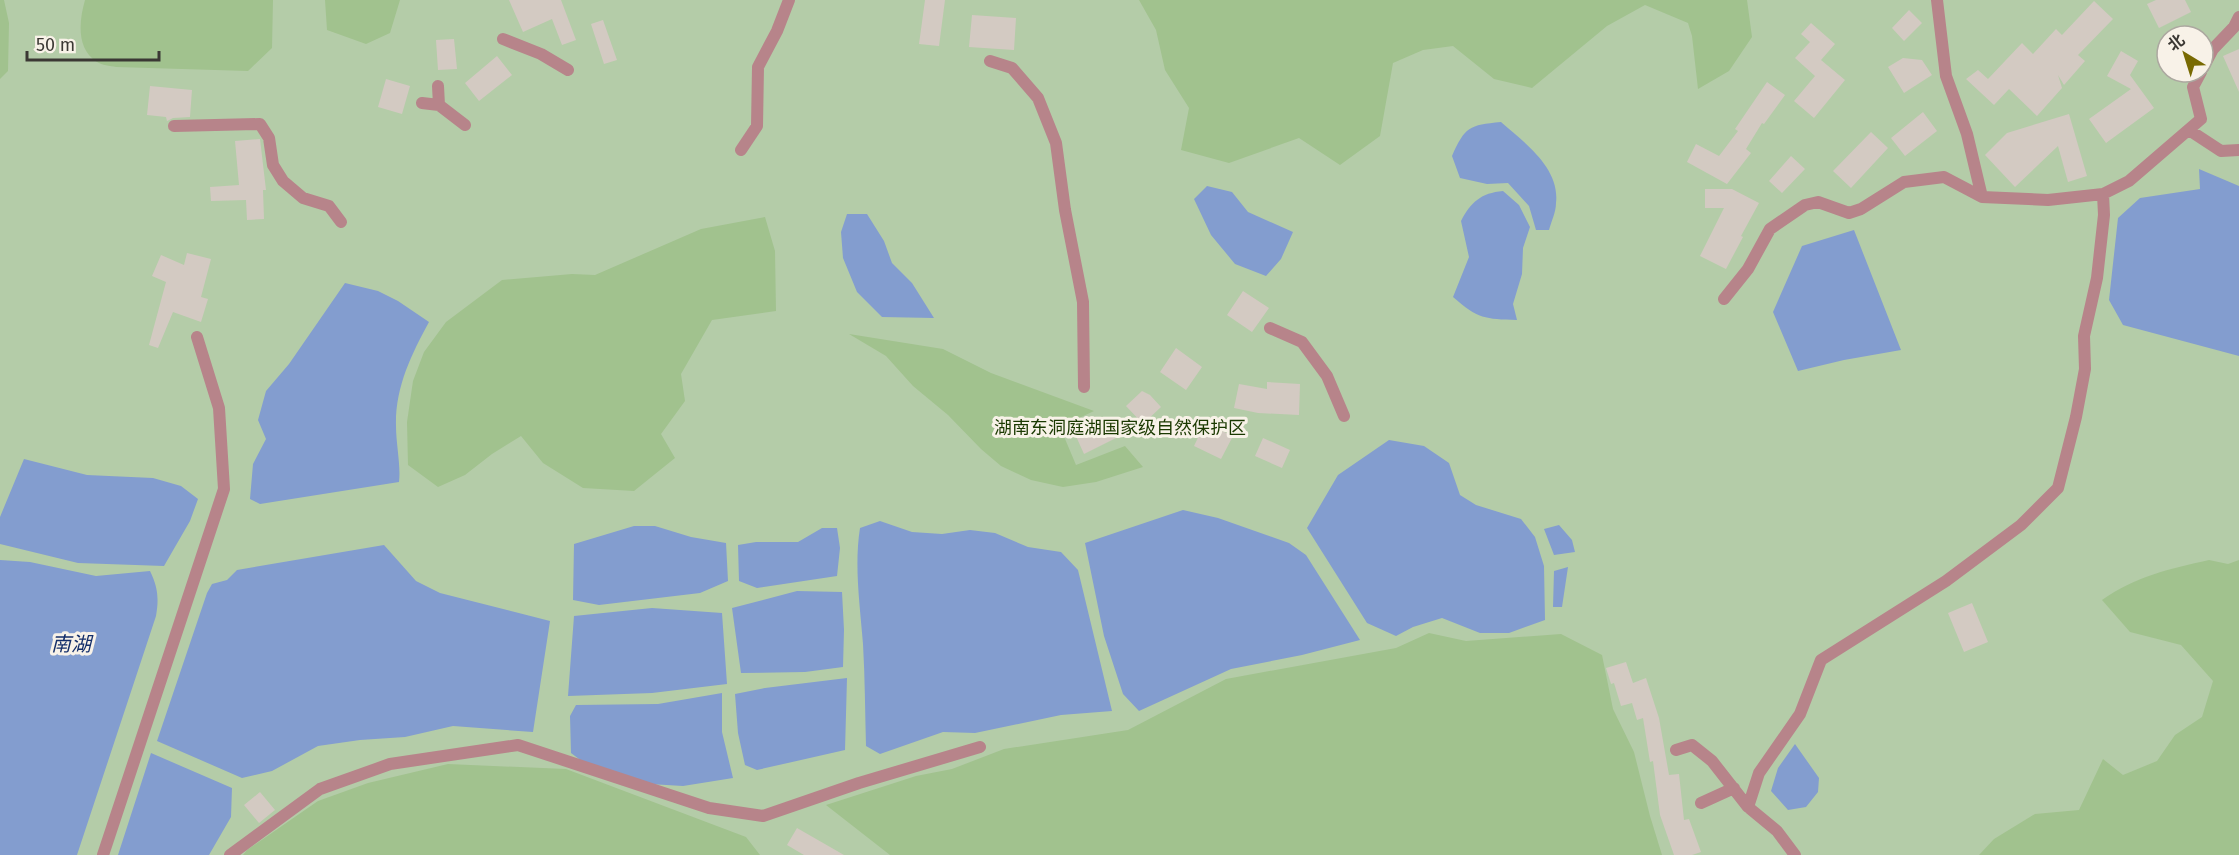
<svg xmlns="http://www.w3.org/2000/svg" width="2239" height="855" viewBox="0 0 2239 855" font-family="'Fira Sans','Noto Sans SC',sans-serif">
<style>
.green{fill:#b4cca8;fill-rule:evenodd}
.forest{fill:#a1c28e}
.water{fill:#839dcf}
.building{fill:#d3cac2}
.lines{fill:none;stroke-linecap:round;stroke-linejoin:round}
.minor{stroke:#b7848a;stroke-width:12}
.labels{text-anchor:middle;dominant-baseline:central;stroke-width:6;stroke-linejoin:round;paint-order:stroke}
.park-label{font-size:18px;fill:#1a3901;stroke:#f8f2e8}
.water-label{font-size:20px;font-style:italic;fill:#132e6a;stroke:#f8f2e8}
</style>
<rect width="100%" height="100%" fill="#ebe5da"/>
<path class="green" d="M0,0H2239V855H0ZM2167,36H2203V72H2167Z"/>
<path class="forest" d="M0,0H4L9,23L8,71L0,79Z
M85,0H273L272,48L248,71L116,67C110,66 102,65 97,62C76,49 79,21 85,0Z
M325,0H400L390,33L366,44L327,30Z
M1139,0H1747L1752,37L1729,71L1698,89L1692,36L1688,23L1645,5L1607,26L1532,88L1494,79L1453,46L1423,50L1393,63L1380,136L1340,165L1299,138L1229,163L1181,150L1189,108L1165,70L1156,30Z
M765,217L775,251L776,311L712,320L681,374L685,401L661,434L675,458L634,491L583,488L543,463L521,436L492,454L465,475L438,487L408,465L407,422L413,381L424,352L446,322L502,280L572,274L595,275L701,229Z
M849,334L943,349L991,373L1094,411L1060,427L1076,465L1125,446L1143,467L1096,482L1063,487L1031,480L1001,466L981,449L948,415L913,386L886,356Z
M2209,560L2228,564L2239,560V855H1979L1994,839L2035,814L2079,810L2103,759L2123,775L2157,761L2175,735L2202,717L2213,681L2181,645L2130,632L2102,600C2136,576 2169,569 2209,560Z
M1429,633L1466,641L1561,634L1602,655L1613,709L1634,752L1650,816L1662,855H890L826,805L916,776L952,769L1004,749L1128,730L1226,679L1396,648Z
M448,764L566,769L746,837L760,855H243L247,850L318,801L368,783Z"/>
<path class="water" d="M1501,122C1525,143 1560,168 1556,203C1556,212 1551,222 1549,230H1536L1529,206L1508,183L1487,184L1460,178L1452,156C1465,127 1469,125 1501,122Z
M2199,169L2239,186V356L2123,325L2109,300L2118,218L2140,198L2200,189Z
M1207,186L1232,192L1248,212L1293,232L1281,259L1266,276L1235,264L1211,235L1194,199Z
M1503,191L1519,205L1530,227L1523,248L1522,274L1513,304L1517,320C1485,319 1478,319 1453,297L1469,257L1461,221C1471,202 1481,193 1503,191Z
M847,214H867L884,241L892,263L912,283L934,318L882,317L857,292L843,258L841,232Z
M1854,230L1901,350L1844,360L1798,371L1773,312L1802,246Z
M345,283L378,291L398,301L429,322C411,355 395,388 396,426C396,444 401,466 399,482L260,504L250,499L253,464L266,439L258,420L266,391L289,364Z
M1389,440L1424,446L1449,463L1460,495L1476,505L1521,519L1535,537L1544,566L1545,620L1509,633H1480L1442,618L1413,627L1396,636L1367,623L1307,528L1338,475Z
M24,459L87,475L153,478L181,486L198,499L190,521L164,566L78,563L0,544V517Z
M1183,510L1218,518L1289,543L1306,555L1360,640L1302,655L1231,669L1139,711L1123,694L1104,636L1085,543Z
M880,521L912,532L942,534L970,530L995,533L1028,547L1061,552L1078,570L1112,711L1061,715L975,733L943,732L880,754L866,746C865,712 865,678 863,644C860,605 854,566 860,528Z
M1559,525L1572,540L1575,552L1554,555L1544,529Z
M634,526H655L691,537L726,543L728,581L700,593L599,605L573,600L574,544Z
M822,528H837L840,548L837,576L757,588L739,581L738,545L756,542H798Z
M384,545L416,581L440,593L550,621L533,732L453,726L405,737L360,740L318,746L272,771L242,778L157,741L207,593L212,584L227,580L237,570Z
M0,560L30,562L96,576L150,571C158,587 159,599 156,616L77,855H0Z
M1568,567L1562,607H1553L1554,571Z
M797,591L842,592L844,630L843,667L805,672L741,673L732,608Z
M652,608L722,613L727,684L652,693L568,696L574,616Z
M847,678L845,750L757,770L745,765L738,733L735,694L765,688Z
M722,693V732L733,778L683,786L650,784L591,768L571,753L570,716L576,705L658,704Z
M1795,744L1819,778L1818,792L1806,807L1788,810L1771,791L1778,768Z
M151,753L232,788L231,817L209,855H118Z"/>
<path class="building" d="M509,0H561L576,40L562,45L552,19L523,32Z
M925,0H945L939,46L919,44Z
M2156,0H2185L2191,12L2159,28L2147,4Z
M2094,1L2113,19L2078,55L2085,61L2064,85L2058,75L2062,88L2037,116L2009,89L1994,105L1966,79L1978,70L1988,79L2022,43L2033,54L2056,29L2062,35Z
M1909,10L1922,23L1904,41L1892,28Z
M972,15L1016,18L1014,50L969,47Z
M603,20L617,60L604,64L591,24Z
M1811,23L1835,44L1821,60L1845,80L1814,118L1794,101L1815,76L1795,58L1810,42L1801,34Z
M454,39L457,69L438,70L436,40Z
M2239,49V92L2223,56Z
M2121,51L2138,61L2130,75L2154,108L2106,143L2089,119L2131,89L2107,76Z
M497,56L512,75L479,101L465,83Z
M1903,58L1922,60L1932,75L1904,93L1888,67Z
M386,79L410,86L402,114L378,107Z
M1767,82L1785,95L1764,124L1762,123L1746,149L1751,153L1727,184L1687,162L1696,144L1719,156L1738,131L1735,129Z
M150,86L192,90L190,117L173,118L167,121L166,117L147,115Z
M1923,112L1937,131L1905,156L1891,138Z
M2069,114L2087,176L2068,182L2058,146L2015,187L1985,155L2007,133Z
M1871,132L1888,148L1851,188L1833,171Z
M260,139L266,190H263L264,219L247,220L246,200L211,201L210,187L239,185L235,141Z
M1791,156L1805,169L1782,193L1769,181Z
M1705,189H1732L1759,203L1741,236L1743,237L1726,269L1700,256L1724,208H1705Z
M187,253L211,259L201,297L208,299L201,322L173,312L158,348L149,345L166,282L152,276L161,255L184,265Z
M1243,291L1269,308L1252,332L1227,315Z
M1176,348L1202,367L1186,390L1160,372Z
M1267,382L1300,384L1299,415L1258,413L1234,408L1239,384L1267,389Z
M1142,391L1150,395L1161,407L1143,424L1126,406Z
M1107,419L1116,438L1084,454L1075,434Z
M1205,423L1233,436L1221,459L1194,446Z
M1263,438L1290,450L1282,468L1255,456Z
M1972,603L1988,642L1964,652L1948,613Z
M1626,662L1633,683L1646,678L1659,718L1669,775L1679,774L1684,820L1689,819L1701,852L1692,855H1674L1660,815L1653,761L1650,762L1643,718L1637,720L1632,703L1621,706L1614,683L1611,684L1606,668Z
M260,792L275,810L259,823L244,805Z
M797,828L844,855H804L787,845Z"/>
<g class="lines">
<path class="minor" d="M1937,0L1946,76L1967,134L1982,197
M503,39L541,54L568,70
M990,61L1012,68L1038,98L1056,143L1065,210L1083,302L1084,387
M2203,68L2213,49L2234,27L2239,17
M438,86L439,105
M422,103L439,105L465,125
M174,126L260,124L269,138L273,165L283,181L303,198L329,206L341,222
M2189,130L2221,151L2239,150
M741,150L757,126L758,67L777,31L789,0
M2103,194L2129,181L2201,119L2193,87L2201,72
M1724,299L1748,269L1770,229L1805,205L1818,202L1849,213L1861,209L1904,182L1944,177L1982,197L2048,200L2103,194L2104,215L2097,278L2084,336L2085,369L2076,417L2058,488L2021,525L1946,581L1821,660L1800,714L1759,773L1748,807L1777,831L1795,855
M1270,328L1302,342L1327,376L1344,416
M1676,750L1692,745L1712,761L1748,807
M1701,803L1734,788
M103,855L224,489L219,408L197,337
M230,855L320,789L390,764L518,745L709,808L763,816L859,783L980,747"/>
</g>
<g class="labels">
<g class="park-label">
<text x="1120" y="428">湖南东洞庭湖国家级自然保护区</text>
</g>
<g class="water-label">
<text x="71" y="644">南湖</text>
</g>
</g>
<g transform="translate(2185 54) rotate(322)"><circle r="28" fill="#f8f2e8" stroke="#aca8a0" stroke-width="1.5"/>
<path d="M0-4.5L10 22L0 15L-10 22Z" fill="#786a02"/>
<text y="-9" font-size="16" font-weight="bold" text-anchor="middle" fill="#3b3834">北</text>
</g>
<path d="M27 51v9h132v-9" fill="none" stroke="#3b3834" stroke-width="3"/>
<text x="36" y="51" font-size="18" fill="#3b3834" stroke="#f8f2e8" stroke-width="4.5" paint-order="stroke">50 m</text>
</svg>
